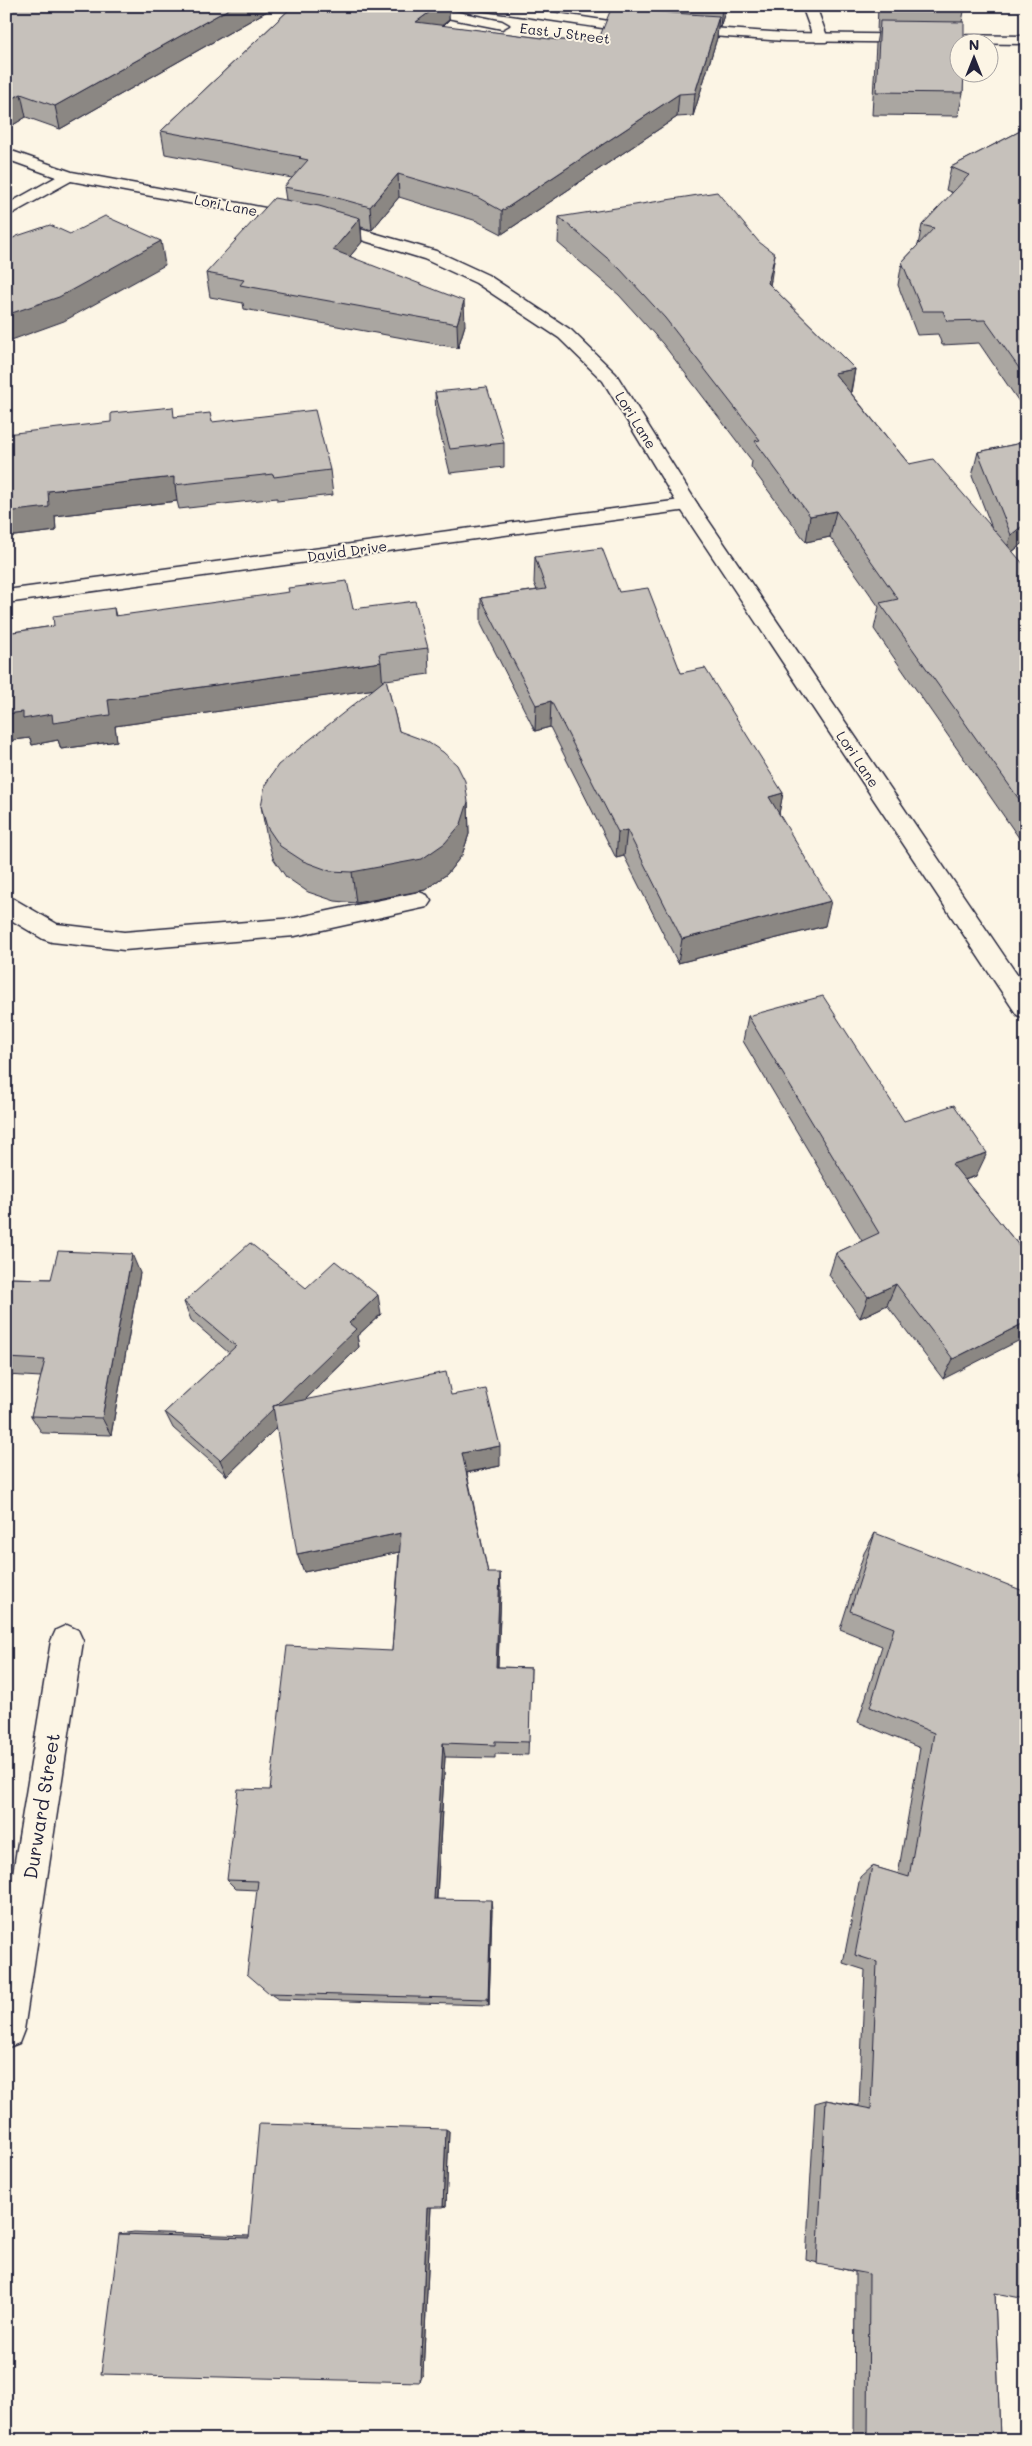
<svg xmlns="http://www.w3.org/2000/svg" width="1032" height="2446" viewBox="0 0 1032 2446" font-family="Mali,sans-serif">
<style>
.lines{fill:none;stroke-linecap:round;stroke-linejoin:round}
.service-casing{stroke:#22223b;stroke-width:3}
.minor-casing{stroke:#22223b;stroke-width:3}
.tertiary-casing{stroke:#22223b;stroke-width:3}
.service{fill:#fcf5e5;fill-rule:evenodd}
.minor{fill:#fcf5e5;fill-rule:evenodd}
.tertiary{fill:#fcf5e5;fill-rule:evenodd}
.wall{fill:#aaa6a1;stroke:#22223b}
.shaded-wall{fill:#8b8783;stroke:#22223b}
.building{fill:#c6c1bb;stroke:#22223b}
.labels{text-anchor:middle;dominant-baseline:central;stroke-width:4;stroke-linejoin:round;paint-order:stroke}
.far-street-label{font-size:14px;fill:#22223b;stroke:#fcf5e5}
.near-street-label{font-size:19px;fill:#22223b;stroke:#fcf5e5}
</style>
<rect width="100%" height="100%" fill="#fcf5e5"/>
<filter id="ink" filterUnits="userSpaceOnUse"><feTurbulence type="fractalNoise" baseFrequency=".02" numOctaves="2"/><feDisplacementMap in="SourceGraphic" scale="10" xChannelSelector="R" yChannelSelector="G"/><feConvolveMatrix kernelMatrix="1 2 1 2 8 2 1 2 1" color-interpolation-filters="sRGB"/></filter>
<g filter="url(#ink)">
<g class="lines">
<defs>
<path id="service" d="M419,892L427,895L431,901L427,907L295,936L124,950L52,942L43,939L6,917V896L14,899L57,924L124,932L295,918Z"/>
<path id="minor" d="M802,6H816L828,39L826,42H816L814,39Z
M688,499L695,501L698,505L695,509L6,603V590Z
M67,1625L78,1630L83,1641L24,2030L19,2043L6,2048V1916L51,1641L56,1630Z"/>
<path id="tertiary" d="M400,6H429L502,21L509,25L502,29L407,10Z
M473,6H510L609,21L785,33L1026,36V44L785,41L609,29L480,10Z
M6,149L72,172L325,219L436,251L488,275L571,330L616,374L698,505L1026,988V1018L1017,1015L678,505L603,381L559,338L476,283L424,259L322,228L71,181L6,217V205L56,177L6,159Z"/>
</defs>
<use href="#service" class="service-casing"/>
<use href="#minor" class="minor-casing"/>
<use href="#tertiary" class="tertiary-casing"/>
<use href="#service" class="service"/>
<use href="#minor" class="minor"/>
<use href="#tertiary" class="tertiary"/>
</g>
<path class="wall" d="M6,6H276L60,129L26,117L13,125L6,124Z
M293,6H469L462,11L449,8V20L443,26L558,40L598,41L615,9V6H727L720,27H718L717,38L693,116L677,117L502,234L477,221L399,197L372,230L361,227L362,242L350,256L465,325L458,348L244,309L243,303L210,297L206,273L286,200L284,187L292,178L165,154L161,131Z
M878,6H965L962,22L963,93L958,116L872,115L876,44L878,32H877Z
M1026,128V412L979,343L942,345L938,334L917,335L898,285L902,262L918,245L922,225L953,193L946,190L951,167Z
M559,217L771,280L770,285L855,369L851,393L909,464L992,528L972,476L978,452L1026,442V541L1012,552L1026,567V848L874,629L879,607L830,537L806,542L751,467L752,461L663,344L619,295L558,243Z
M435,392L504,443V467L450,473L436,416Z
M174,417L212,422L330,470L333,495L277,501V498L179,509L177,501L55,516L56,531L6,537Z
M535,557L619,592L681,673L783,793L779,813L825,926L678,963L624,856L616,858L550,727L535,731L481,624V598L537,590L534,583Z
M114,608L116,616L353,609L428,648L429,674L386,680L399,731L468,802L469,834L462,855L447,874L425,890L356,903L335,901L308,892L286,877L273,858L267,838L261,806L374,689L115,726L117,741L61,749L58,740L32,745L30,738L6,741V633L54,626Z
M748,1016L904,1121L976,1176L965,1180L1021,1248L943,1379L887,1305L860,1318L829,1275L836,1253L862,1241L743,1041Z
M140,1273L111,1435L42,1433L31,1416L41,1377L6,1375V1278L51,1279Z
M306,1288L381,1314L357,1336L359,1347L305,1400L451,1395L500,1466L467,1473L488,1573L501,1591L498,1667L531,1668L528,1755L495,1754V1758L445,1757L437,1899L492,1909L489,2005L278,1999L269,1993L257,1890L236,1889L227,1880L270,1790L392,1651L399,1552L304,1572L277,1427L227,1476L173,1428L165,1412L229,1353L191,1320L184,1302Z
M1026,1462V1480L1018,1473Z
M875,1533L1024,1914L995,2293L1000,2440H854L855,2272L806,2260L815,2103L826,2100L859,2106L865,1970L843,1963L860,1877L872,1866L898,1874L920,1748L858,1722L882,1646L840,1629L864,1553Z
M449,2131L446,2206L431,2207L423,2374L119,2234L134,2232L250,2236Z"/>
<path class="shaded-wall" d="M234,6H276L60,129L55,106Z
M438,6H449V20L417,45L416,22Z
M462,6H469L462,11Z
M722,6H727L720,27Z
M719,16L717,38L693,116L695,93Z
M21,94L26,117L13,125L7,102Z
M679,94L677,117L502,234V211Z
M398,174L399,197L372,230L370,207Z
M360,218L362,242L335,274L333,250Z
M161,241L165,265L64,321L6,342V315Z
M775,254L771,280L764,309L768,283Z
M464,301L465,325L458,348L457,324Z
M855,369L850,395L834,373Z
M174,477L177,501L55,516L56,531L6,537V512L48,491Z
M836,511L830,537L806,542L810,516Z
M1026,523V541L1004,558L1011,535Z
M381,662L383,688L115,726L117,741L61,749L58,740L32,745L30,738L6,741V714Z
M551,701L550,727L535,731L536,705Z
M783,793L778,819L769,797Z
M468,802L469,834L462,855L447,874L425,890L356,903L352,872Z
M627,830L624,856L616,858L618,832Z
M831,901L825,926L678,963L682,939Z
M987,1153L976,1176L942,1187L952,1164Z
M132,1254L140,1273L111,1435L102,1418Z
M896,1284L887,1305L860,1318L868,1297Z
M378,1295L381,1314L357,1336L359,1347L227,1476L220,1460L349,1323Z
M1026,1322V1337L943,1379L953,1359Z
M500,1446V1466L464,1473L462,1453Z
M401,1533L404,1551L304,1572L297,1554Z
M500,1573L501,1591L497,1682L496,1667Z
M443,1743L445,1757L436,1908L434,1899Z
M491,1900L492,1909L489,2005L488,1999Z
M446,2129L449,2131L446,2206L443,2207Z
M431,2206L423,2374L420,2382L427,2207Z"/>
<path class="building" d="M6,6H234L55,106L21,94L6,102Z
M293,6H438L416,22L558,40L598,41L611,9L719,16L695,93L679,94L502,211L477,197L398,174L370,207L323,194L284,187L308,160L299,158L301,157L161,131Z
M881,6H965L964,11L881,10Z
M880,21L964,22V42H960V72H964L963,93L876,92Z
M1026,128V378L985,320L947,321L943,311H922L902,262L934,228L922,225L969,175L951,167Z
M717,192L759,242L775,254L768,283L855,369L834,373L909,464L933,459L1026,567V809L880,603L898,599L836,511L810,516L755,441L760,440L665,318L620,269L559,217Z
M274,198L319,206L360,218L333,250L464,301L457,324L240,285L244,280L206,273Z
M105,216L161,241L59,297L6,315V242L17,236L50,225L70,234Z
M487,387L504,443L450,449L435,392Z
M173,407L174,417L210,413L212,422L315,410L330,470L274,477L273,474L174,485V477L48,491L49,507L6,512V434L111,422V413Z
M1026,442V523L1011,535L978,452Z
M602,548L619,592L648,588L681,673L705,668L783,793L769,797L831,901L682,939L627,830L618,832L551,701L536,705L481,598L546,589L535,557Z
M347,581L353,609L415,601L428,648L379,654L381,662L108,700L110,715L53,723L52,714L23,719V712L6,714V633L54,626L53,616L114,608L115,616L289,592L288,588Z
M386,679L399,731L426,741L443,752L457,765L465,781L468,802L461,824L445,843L422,859L352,872L330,871L303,861L280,846L267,827L261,806L265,785L278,765Z
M823,996L904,1121L954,1105L987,1153L952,1164L1021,1248L1026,1245V1322L953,1359L896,1284L868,1297L836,1253L879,1233L748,1016Z
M250,1243L306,1288L335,1261L378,1295L349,1323L356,1329L277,1405L273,1406L274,1408L220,1460L165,1412L236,1346L184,1302Z
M58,1251L132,1254L102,1418L31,1416L45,1360L6,1358V1278L51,1279Z
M446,1372L451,1395L486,1389L500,1446L462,1453L488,1573H500L496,1667L531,1668L529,1742L495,1741V1745L443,1743L434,1899L491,1900L488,1999L269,1993L247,1974L258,1881L227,1880L238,1789L270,1790L287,1646L392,1651L401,1533L297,1554L273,1406Z
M875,1533L1026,1592V1897L1024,1914L1026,1915V2299L995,2293L1000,2440H868L869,2274L817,2264L826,2100L871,2109L877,1962L855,1955L872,1866L909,1877L934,1733L870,1707L894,1628L850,1611Z
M259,2124L446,2129L443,2207H427L420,2382L101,2374L119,2234L249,2238Z"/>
</g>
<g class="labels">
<g class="far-street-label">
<text transform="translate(565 33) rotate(7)">East J Street</text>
<text transform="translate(226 205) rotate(11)">Lori Lane</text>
<text transform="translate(636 420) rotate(58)">Lori Lane</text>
<text transform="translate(347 551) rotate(-8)">David Drive</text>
<text transform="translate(858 759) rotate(56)">Lori Lane</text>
</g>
<g class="near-street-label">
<text transform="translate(41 1806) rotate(-81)">Durward Street</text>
</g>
</g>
<rect width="1032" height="2446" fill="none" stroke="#fcf5e5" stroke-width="25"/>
<rect x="12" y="12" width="1007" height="2421" fill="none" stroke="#22223b" stroke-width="2" filter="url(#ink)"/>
<g transform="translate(974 58)"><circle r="24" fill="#fcf5e5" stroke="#a5a1a1"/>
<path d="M0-4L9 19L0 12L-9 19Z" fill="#22223b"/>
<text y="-8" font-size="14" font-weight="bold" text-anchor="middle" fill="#22223b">N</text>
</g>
</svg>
